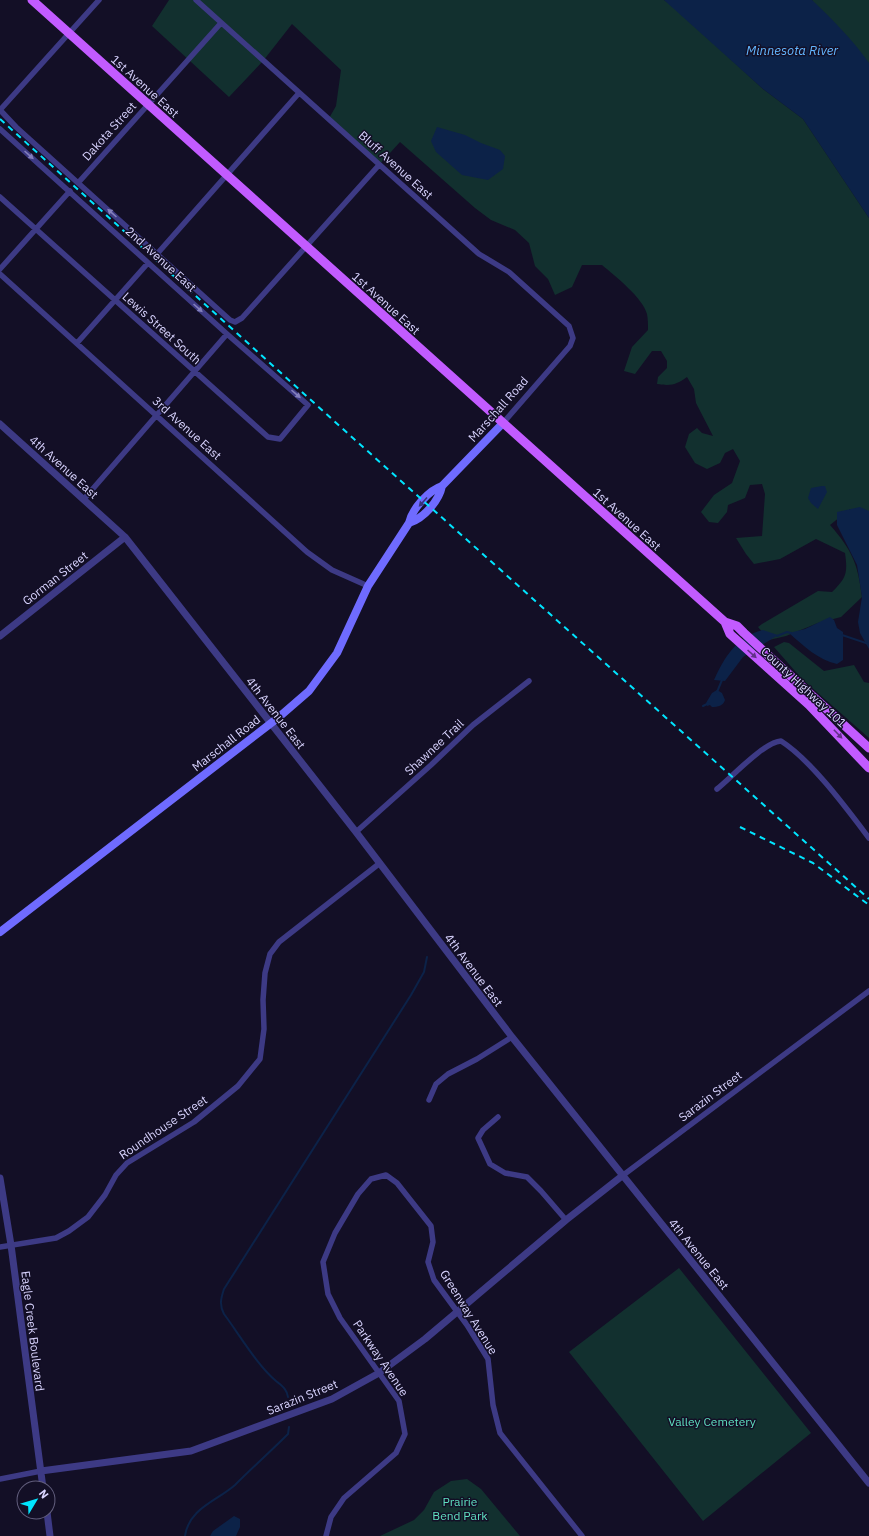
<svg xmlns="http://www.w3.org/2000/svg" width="869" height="1536" viewBox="0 0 869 1536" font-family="'IBM Plex Sans',sans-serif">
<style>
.green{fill:#12302f}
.water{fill:#0c2248}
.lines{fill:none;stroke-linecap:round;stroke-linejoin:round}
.stream{stroke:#0c2248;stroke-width:2}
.minor{stroke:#3d3a85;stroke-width:5.5}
.tertiary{stroke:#3d3a85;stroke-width:7}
.secondary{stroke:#6f6bff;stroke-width:8}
.primary{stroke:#c25bff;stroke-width:9}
.rail{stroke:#00e5ff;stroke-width:2;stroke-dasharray:6 5;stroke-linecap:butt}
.oneway{fill:#837fbc}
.oneway2{fill:#38347d}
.oneway3{fill:#623188}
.labels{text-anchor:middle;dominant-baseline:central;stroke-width:3;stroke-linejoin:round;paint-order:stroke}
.street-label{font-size:12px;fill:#d9d4ff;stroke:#130f26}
.park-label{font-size:12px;fill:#5fe0c0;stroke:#130f26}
.water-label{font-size:13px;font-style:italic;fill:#62b6ff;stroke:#130f26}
</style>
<rect width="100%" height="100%" fill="#130f26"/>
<path class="green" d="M169,0H664L674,7L763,89L803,119L869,218V530L850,509L830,525C852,550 858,564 862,597L841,617L818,623L786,636L769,640L758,627L762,624L818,591L832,592C846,578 848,574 845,553L816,539L780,559L754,564L746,554L736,538L762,536L765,494L762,484L750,485L745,498L728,505L727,512L718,523L709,522L701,512L714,495L732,483L740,461L733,449L725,453L720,463L707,469L695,463L685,447L689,434L697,428L702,433L713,436L696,403L694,389L687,377C676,385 671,386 657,384L658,377L667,368V361L661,351H652L635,374L624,371L632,347L648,330C648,325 648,319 647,314C643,298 615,276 602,265H582L572,287L555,295L548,279L535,266L529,243L515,230L491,220L475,208L400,142L379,165L328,120L336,106L341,70L292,24L263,61L229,97L152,26Z
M812,0H869V110Z
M784,642L789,643L824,671L854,665L864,682L869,683V738L802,679L774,647Z
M679,1268L811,1433L703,1521L569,1352Z
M467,1479L481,1489L520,1536H380L414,1520L424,1510L434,1492L451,1481Z"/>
<path class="water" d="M664,0H812C833,20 853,40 869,63V218L803,119L763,89Z
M437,127L465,135L481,143L500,150L505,156L503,169L488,180L462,175L436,152L431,141Z
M822,486H825L827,492L818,509L811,503L808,498L811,488Z
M860,507L869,511V649L860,633L858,622L862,597L857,565L837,525V512Z
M830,617L834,620L837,628L843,632V660L837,664C818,660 804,646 789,633L805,629Z
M763,630L778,635L743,657L725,681L714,680C724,658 737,636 763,630Z
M717,690L722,693L725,700C723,706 718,707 712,707L710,705L707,706L706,703L712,693Z
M234,1516L240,1519V1527L236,1536H210L213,1531Z"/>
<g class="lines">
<path class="stream" d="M842,635L869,644
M777,636L787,632L791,633
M717,692L722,680
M703,706L709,703
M288,1397C287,1389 282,1386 276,1381C257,1365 239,1334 224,1314C219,1305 221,1298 224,1289L411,995L424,972L427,957
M185,1536C189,1508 217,1501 235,1485C252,1468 271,1451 288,1434L289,1427"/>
<path class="minor" d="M196,0L479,254L509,272L569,326L573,338L570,346L503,423
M0,110L16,127L230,320L235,322L242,318L379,165
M0,110L99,0
M0,129L227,334L308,405L280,439L268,437L0,197
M78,183L221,23
M157,254L299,93
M0,269L70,191
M0,274L307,552L332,570L368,586
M77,343L148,263
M84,499L227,334
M717,789C732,777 764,742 781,741C811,760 847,809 869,838
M356,832L431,765L473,725L529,681
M429,1100L436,1084L448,1074L477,1059L512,1037
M498,1117L483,1130L478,1138L490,1164L505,1173L527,1177L541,1191L566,1220
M622,1176L869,991
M0,1247L56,1238L69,1231L88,1217L105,1195L116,1175L127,1163L194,1122L238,1086L260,1059L264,1029L263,1000L265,973L270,954L279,942L380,863
M0,1479L41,1471
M326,1536L331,1517L344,1498L396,1453L405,1434L399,1401L340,1318L328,1294L323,1262L335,1233L358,1194L371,1179L386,1175L397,1183L431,1226L433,1242L428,1262L434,1280L467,1325L488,1359L493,1405L500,1433L582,1536"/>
<path class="tertiary" d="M0,424L125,537L356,832L512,1037L869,1483
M0,636L125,537
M0,1178L11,1245L43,1488
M41,1471L191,1451L332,1399L379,1373L425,1339L566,1220L622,1176
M47,1512L50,1536"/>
<path class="secondary" d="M409,523C424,518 439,501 442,486
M0,932L279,717L309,691L337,653L368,586L409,523C412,509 429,490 442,486L503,423"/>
<path class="primary" d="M32,0L725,622L737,626L744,633L869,748
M725,622L730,634L809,705L869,768"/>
<path class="rail" d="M0,119L354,439L869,899
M740,827L813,863L869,905"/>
</g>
<defs><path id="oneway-solid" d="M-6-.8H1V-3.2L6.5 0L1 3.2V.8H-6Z"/></defs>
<g class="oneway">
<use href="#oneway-solid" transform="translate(29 155) rotate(42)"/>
<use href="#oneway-solid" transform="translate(112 213) rotate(-138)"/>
<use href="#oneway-solid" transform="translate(198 308) rotate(42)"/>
<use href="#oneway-solid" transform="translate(296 394) rotate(41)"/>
</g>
<use class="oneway2" href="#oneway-solid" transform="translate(423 502) rotate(132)"/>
<g class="oneway3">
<use href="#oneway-solid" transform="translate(752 654) rotate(42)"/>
<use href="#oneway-solid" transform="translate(838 734) rotate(46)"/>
</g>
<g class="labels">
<g class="street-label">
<text transform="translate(145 86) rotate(42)">1st Avenue East</text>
<text transform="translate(109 131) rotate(-48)">Dakota Street</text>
<text transform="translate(396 165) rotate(42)">Bluff Avenue East</text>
<text transform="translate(161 259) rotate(42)">2nd Avenue East</text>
<text transform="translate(386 303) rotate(42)">1st Avenue East</text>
<text transform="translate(162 328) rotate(42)">Lewis Street South</text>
<text transform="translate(498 409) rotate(-48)">Marschall Road</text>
<text transform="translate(187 428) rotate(42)">3rd Avenue East</text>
<text transform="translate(64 467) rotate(42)">4th Avenue East</text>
<text transform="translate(627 519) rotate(42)">1st Avenue East</text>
<text transform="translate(55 578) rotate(-38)">Gorman Street</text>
<text transform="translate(804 687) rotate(43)">County Highway 101</text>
<text transform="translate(276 713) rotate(52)">4th Avenue East</text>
<text transform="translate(226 743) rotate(-38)">Marschall Road</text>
<text transform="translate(434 747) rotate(-43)">Shawnee Trail</text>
<text transform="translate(474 970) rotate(53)">4th Avenue East</text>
<text transform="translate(710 1096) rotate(-37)">Sarazin Street</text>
<text transform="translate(163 1127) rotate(-34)">Roundhouse Street</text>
<text transform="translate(699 1254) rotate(51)">4th Avenue East</text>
<text transform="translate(469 1312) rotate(58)">Greenway Avenue</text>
<text transform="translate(33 1331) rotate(83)">Eagle Creek Boulevard</text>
<text transform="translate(381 1358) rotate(56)">Parkway Avenue</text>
<text transform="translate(302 1397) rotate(-22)">Sarazin Street</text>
</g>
<g class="park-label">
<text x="712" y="1421">Valley Cemetery</text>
<text x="460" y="1501">Prairie<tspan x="460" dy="14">Bend Park</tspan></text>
</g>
<g class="water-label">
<text x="792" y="50">Minnesota River</text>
</g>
</g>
<g transform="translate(36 1500) rotate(52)"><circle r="19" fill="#130f26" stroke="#625e7d"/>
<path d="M0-3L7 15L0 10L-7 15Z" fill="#00e5ff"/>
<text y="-6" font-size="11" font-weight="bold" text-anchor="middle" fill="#d9d4ff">N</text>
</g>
</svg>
